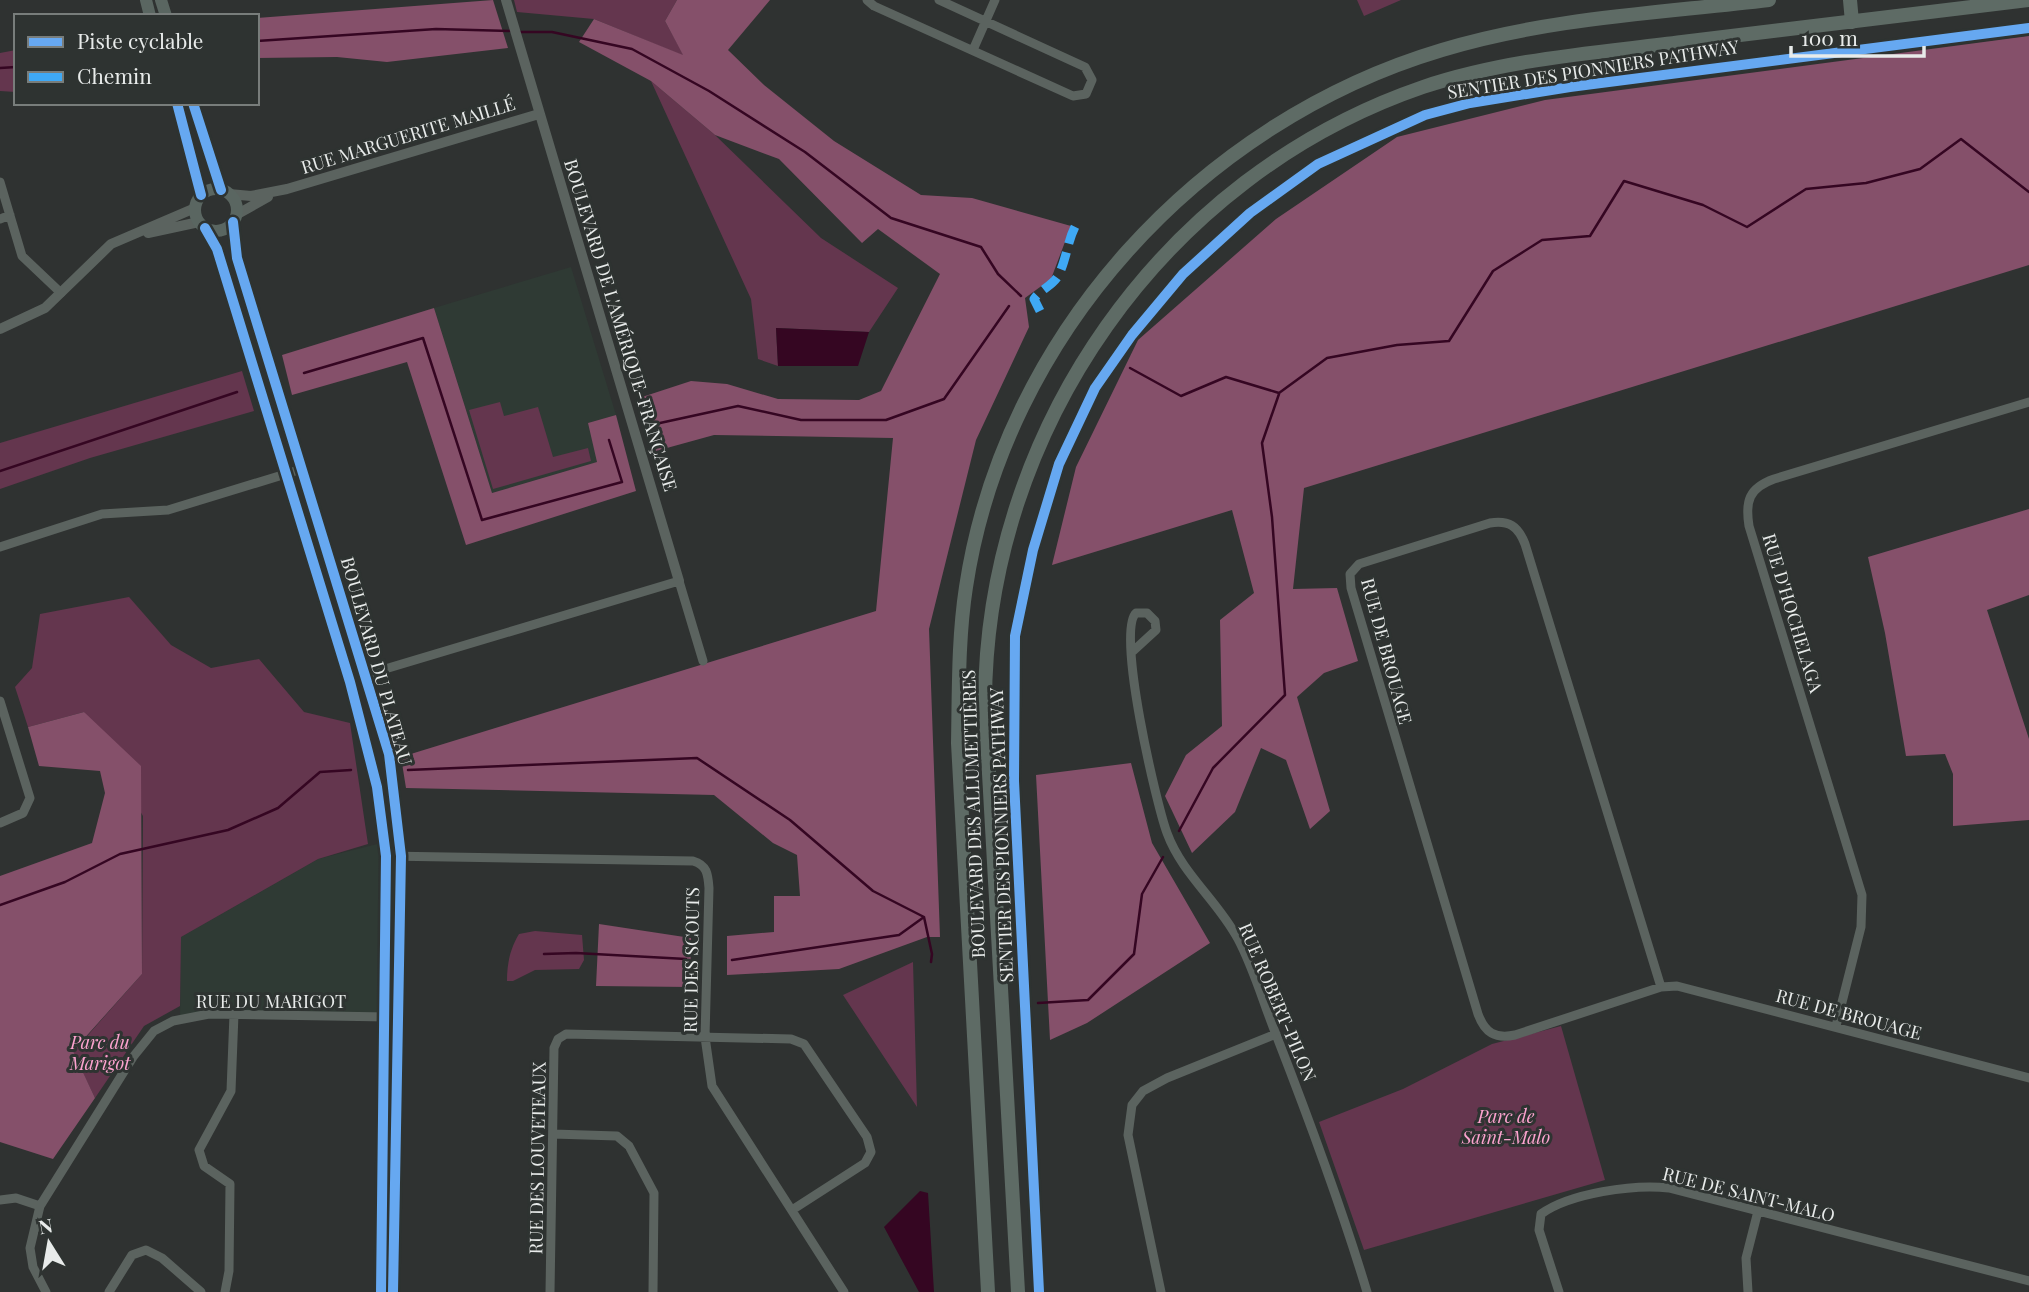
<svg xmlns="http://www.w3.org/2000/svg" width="2029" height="1292" viewBox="0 0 2029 1292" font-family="'Playfair Display',serif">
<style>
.built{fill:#2f3a34}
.green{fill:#64364e}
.forest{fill:#85506a}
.water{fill:#350622}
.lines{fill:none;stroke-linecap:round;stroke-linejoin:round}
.stream{stroke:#350622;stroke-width:2.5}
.minor{stroke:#5b635f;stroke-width:9}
.tertiary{stroke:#5b635f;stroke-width:10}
.secondary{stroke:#5a6661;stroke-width:12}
.trunk{stroke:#5e6b65;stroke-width:14}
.quiet{stroke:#3fa9f5;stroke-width:9;stroke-dasharray:18 9;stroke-linecap:butt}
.cycleway-casing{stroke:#2e3331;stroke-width:15}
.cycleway{stroke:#66a8f1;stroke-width:10}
.labels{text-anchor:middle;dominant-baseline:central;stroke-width:6;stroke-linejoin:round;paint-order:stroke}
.street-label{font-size:18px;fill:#e8ebea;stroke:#2e3331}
.park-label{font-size:18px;font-style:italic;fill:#fda3cf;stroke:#2e3331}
</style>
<rect width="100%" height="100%" fill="#2f3231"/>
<path class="built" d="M571,267L616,415L588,423L598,462L492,493L434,308Z
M385,842L383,1017L180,1019L181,937L318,859Z"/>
<path class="green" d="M514,0H677L665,21L684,56L594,19L517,12Z
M1357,0H1401L1364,16Z
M16,50V92L0,91V53Z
M651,81L715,135L821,238L898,288L869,332L776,328L778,366L758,359L751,299Z
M242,371L254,411L90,458L0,489V443Z
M500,402L504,416L538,407L553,457L588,448L591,461L493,489L469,410Z
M129,597L171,645L211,668L259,659L304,712L350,723L368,844L318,859L181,937L180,1006L144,1026L95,1098L73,1052L142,974L143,816L84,712L28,727L15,687L32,668L40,614Z
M535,931L582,935L584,960L579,969L535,970L513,981H507C507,964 510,949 519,934Z
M913,962L917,1107L843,995Z
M1561,1026L1605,1180L1364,1250L1319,1122L1403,1089L1492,1044Z"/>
<path class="forest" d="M493,0L508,48L387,62L337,57L257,58V18Z
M677,0H770L728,50L764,85L834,141L921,195L972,198L1071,226L1051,279L1025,298L1029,327L976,440L929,629L940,937H927L839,969L727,975V936L774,932V896H800L797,855L773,843L714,795L406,788L401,757L876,611L893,438L714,435L656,451L639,398L691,381L727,384L778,399L859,400L881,391L940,274L878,229L862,243L779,159L715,135L651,81L579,42L594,19L683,55L665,21Z
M2029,36V265L1304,488L1293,589L1337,588L1358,661L1324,673L1297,697L1330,811L1310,829L1286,760L1261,748L1235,812L1192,853L1165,796L1186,755L1222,726L1220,620L1254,593L1232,510L1052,565L1076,467L1138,340L1276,219L1397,137L1545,100Z
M434,308L492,493L597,462L588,423L616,415L636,491L466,545L407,362L292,395L282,355Z
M2029,509V595L1987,610L2029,739V820L1953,826V774L1945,754L1906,756L1885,633L1868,557Z
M84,712L141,766L142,974L73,1051L95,1098L53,1159L0,1142V876L92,843L105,793L100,771L39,766L28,727Z
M1131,763L1152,843L1210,943L1087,1023L1050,1040L1036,775Z
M599,924L691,938L690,987L596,986Z"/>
<path class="water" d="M776,328L869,332L858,366H778Z
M920,1191L928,1193L934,1292H919L884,1227Z"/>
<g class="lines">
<path class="stream" d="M519,32H552L632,49L709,91L805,152L891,218L981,247L998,274L1021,296
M257,41L436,29L513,31
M0,68L16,67
M1130,368L1181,396L1226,377L1279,393L1327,358L1397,345L1449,341L1493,271L1542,240L1590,236L1624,181L1703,205L1747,227L1806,189L1866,183L1920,169L1961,139L2029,192
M304,373L423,338L482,520L622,482L609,440
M660,423L738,406L801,420H886L944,399L1009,306
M0,471L237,392
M408,770L697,758L790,820L873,891L924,917L932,954L931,962
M1179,831L1213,768L1285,695L1272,517L1262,443L1279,394
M0,905L65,882L120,854L228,830L278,808L320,772L351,770
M544,954L576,953L686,959
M732,960L899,935L924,917
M1038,1003L1088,1000L1134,954L1142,894L1163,857"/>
<path class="minor" d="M867,0L874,6L1073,96L1086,94L1092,80L1085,67L939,0
M973,50L995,0
M0,182L22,256L61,293
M0,219L10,215
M0,547L102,514L168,510L302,469
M1132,652L1156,630L1155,621L1147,613H1136C1116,631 1156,803 1167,833C1182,874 1218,901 1238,939C1254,969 1264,1005 1277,1037C1310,1122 1341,1205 1367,1292
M365,675L679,581L703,661
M0,701L30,798L23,813L0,823
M386,856L693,861C707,865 708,874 709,888L705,1037L712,1086L844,1292
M1661,987L1525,544C1518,526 1509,520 1490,523L1359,564L1350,574L1351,588L1478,1014C1485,1033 1495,1039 1515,1035L1661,987L1677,986L2029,1078
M1836,1026L1861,927L1862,895L1749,526C1745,501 1749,488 1774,479L2029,402
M553,1134L617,1136L629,1146L654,1193L653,1292
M0,1200L16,1198L40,1206
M46,1292L33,1267L30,1248L40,1206L133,1057L154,1031L173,1021L209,1014L388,1017
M109,1292L132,1255L146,1250L162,1258L201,1292
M225,1292L229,1271L230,1184L204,1166L199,1150L231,1091L234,1014
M550,1292L554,1048L558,1039L566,1034L791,1039L804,1044L867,1137L871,1152L865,1163L792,1210
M1161,1292L1128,1135L1132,1105L1143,1091L1167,1078L1276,1034
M1559,1292L1539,1230L1541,1214C1570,1193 1634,1184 1669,1188L2029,1281
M1748,1292L1746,1258L1758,1211"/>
<path class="tertiary" d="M506,0L679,581
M229,194L251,196L287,189L539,114
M236,215L268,197
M148,233L199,222
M0,329L45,308L111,244L195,208"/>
<path class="secondary" d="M146,0L150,16
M161,0L166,16
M177,103L201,195
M193,103L221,190
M195 210a21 21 0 1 1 42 0a21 21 0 1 1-42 0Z
M233,222L237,258L389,754L401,856L393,1292
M205,228L217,249L350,682L377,787L386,856L381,1292"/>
<path class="trunk" d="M1850,0L1852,22
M988,1292L958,743C959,691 958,639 966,587C1004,335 1200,122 1442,50C1547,18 1661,13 1769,0
M1018,1292L985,702C986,430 1163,176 1423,87C1506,59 1595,53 1682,42C1798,28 1913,14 2029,0"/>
<path class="quiet" d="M1040,311L1034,299C1041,289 1052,286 1058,276C1067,259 1067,240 1077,223"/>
<defs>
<path id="cycleway" d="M177,103L201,195
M193,103L221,190
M233,222L237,258L389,754L401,856L393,1292
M205,228L217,249L350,682L377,787L386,856L381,1292
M1039,1292L1014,781L1015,636L1033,550L1059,464L1095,388L1132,335L1183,274L1250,213L1318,164L1425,115L1470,103L1570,87L2029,28"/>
</defs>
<use href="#cycleway" class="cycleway-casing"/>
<use href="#cycleway" class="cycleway"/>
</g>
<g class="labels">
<g class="street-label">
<text transform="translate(1593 69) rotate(-9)">SENTIER DES PIONNIERS PATHWAY</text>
<text transform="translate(408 135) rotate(-17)">RUE MARGUERITE MAILLÉ</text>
<text transform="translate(621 325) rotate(73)">BOULEVARD DE L'AMÉRIQUE-FRANÇAISE</text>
<text transform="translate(1793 613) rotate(73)">RUE D'HOCHELAGA</text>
<text transform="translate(1387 651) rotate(75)">RUE DE BROUAGE</text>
<text transform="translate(377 661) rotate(74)">BOULEVARD DU PLATEAU</text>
<text transform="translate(973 814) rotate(-92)">BOULEVARD DES ALLUMETTIÈRES</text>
<text transform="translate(1001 835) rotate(-92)">SENTIER DES PIONNIERS PATHWAY</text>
<text transform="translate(691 960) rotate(-89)">RUE DES SCOUTS</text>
<text x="271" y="1001">RUE DU MARIGOT</text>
<text transform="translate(1278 1002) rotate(67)">RUE ROBERT-PILON</text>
<text transform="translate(1849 1014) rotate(15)">RUE DE BROUAGE</text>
<text transform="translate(537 1158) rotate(-89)">RUE DES LOUVETEAUX</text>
<text transform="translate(1749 1194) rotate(14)">RUE DE SAINT-MALO</text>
</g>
<g class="park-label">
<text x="100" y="1042">Parc du<tspan x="100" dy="21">Marigot</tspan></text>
<text x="1506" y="1116">Parc de<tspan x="1506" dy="21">Saint-Malo</tspan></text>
</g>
</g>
<rect x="14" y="14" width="245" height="91" fill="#2e3331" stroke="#787d7b" stroke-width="2"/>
<rect x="28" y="37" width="35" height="10" fill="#66a8f1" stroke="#787d7b" stroke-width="2"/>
<text x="77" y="49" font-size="21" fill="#e8ebea">Piste cyclable</text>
<rect x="28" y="72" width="35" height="10" fill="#3fa9f5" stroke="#787d7b" stroke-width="2"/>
<text x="77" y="84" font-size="21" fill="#e8ebea">Chemin</text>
<g transform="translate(49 1243) rotate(349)" stroke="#2e3331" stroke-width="5" paint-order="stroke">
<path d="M0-5L12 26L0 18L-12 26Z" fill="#e8ebea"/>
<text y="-10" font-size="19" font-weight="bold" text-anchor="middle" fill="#e8ebea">N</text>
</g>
<path d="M1791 46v10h133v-10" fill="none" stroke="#e8ebea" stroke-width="3.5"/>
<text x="1801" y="46" font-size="21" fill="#e8ebea" stroke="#2e3331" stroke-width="5" paint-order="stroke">100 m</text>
</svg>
